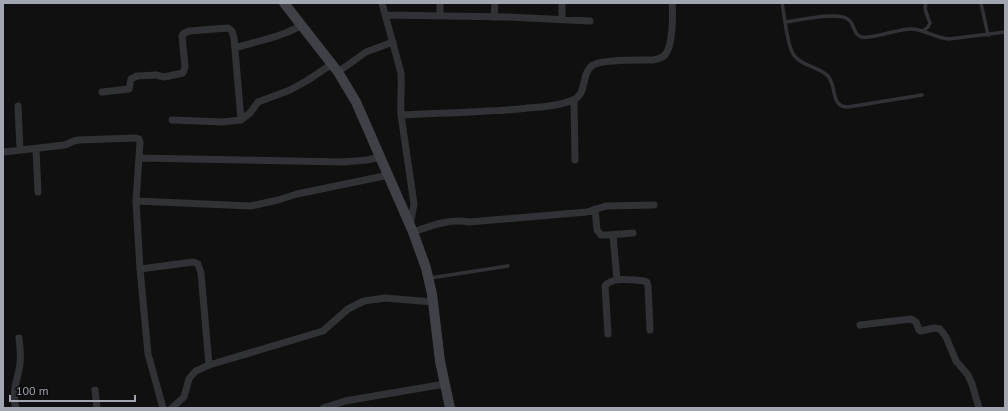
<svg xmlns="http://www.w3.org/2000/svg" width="1008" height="411" viewBox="0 0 1008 411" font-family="'PT Sans',sans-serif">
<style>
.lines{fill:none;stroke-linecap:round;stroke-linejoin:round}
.service{stroke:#313236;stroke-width:3.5}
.minor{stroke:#313236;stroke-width:7}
.secondary{stroke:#3f4146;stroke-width:10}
</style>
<rect width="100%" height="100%" fill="#101011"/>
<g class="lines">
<path class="service" d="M782,3C785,19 786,37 792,52C799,66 818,66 828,76C837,86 830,107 848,107L922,95
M981,3L988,35
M786,22C800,20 839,11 849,20C855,25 853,35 862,37C873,39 897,29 911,29C924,29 935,38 949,39L1005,32
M923,31L928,27L930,23C928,16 923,10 926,3
M430,278L508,266"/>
<path class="minor" d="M382,3L401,73C402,87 400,101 401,115L414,204L410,225
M440,3V16
M562,3V20
M385,15L508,17L590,21
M494,17L495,3
M235,48C257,41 282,37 302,25
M338,72L366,52L393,42
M102,92L129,89L131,79L137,76L156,75L164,77L183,73L185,67L182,36L183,34L189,31L228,28L232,31L234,38L241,120
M574,100L575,160
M18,106L20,150
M401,115C441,113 480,112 519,109C537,107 556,107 573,100C588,94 580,74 593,65C603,59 640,60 653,60C657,59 662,58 665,55C673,46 673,15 672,3
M172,120L223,122L241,120L250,113L258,102L290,90L308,80L332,64
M36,149L38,192
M4,152L65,145L74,141L79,140L135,138L139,139L140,142L136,201L140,269L148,354L163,408
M139,158L344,162L367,160L381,157
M136,201L251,206L278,200L297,194L389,175
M595,209L597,230L601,235H608L633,233
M413,232C431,226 450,218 469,222L587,212L606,206L654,205
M613,235L617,280
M140,269L193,262L198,264L201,273L209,365
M860,325L911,319L916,322L919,330L921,331L934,328L940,329L946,337L956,361L968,375L972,384L979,408
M608,334L605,286C613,276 633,280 644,281L647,282L648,286L650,330
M95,390L97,408
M16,408C11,392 18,379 20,364C21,355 20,346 19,338
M172,408L184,397L189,379L192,375L196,371L209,365L323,331L348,309L364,301L385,298L433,302
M323,408L345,401L445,384"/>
<path class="secondary" d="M284,3L338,72L356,102L413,232L426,268L432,294L440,361L450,408"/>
</g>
<rect width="1008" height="411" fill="none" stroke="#a1a6b2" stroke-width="8"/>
<path d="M10 395v6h125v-6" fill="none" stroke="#a1a6b2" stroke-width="2"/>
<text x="16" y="395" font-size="12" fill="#a1a6b2" stroke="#0b0b0c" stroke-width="3" paint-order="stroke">100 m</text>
</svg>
